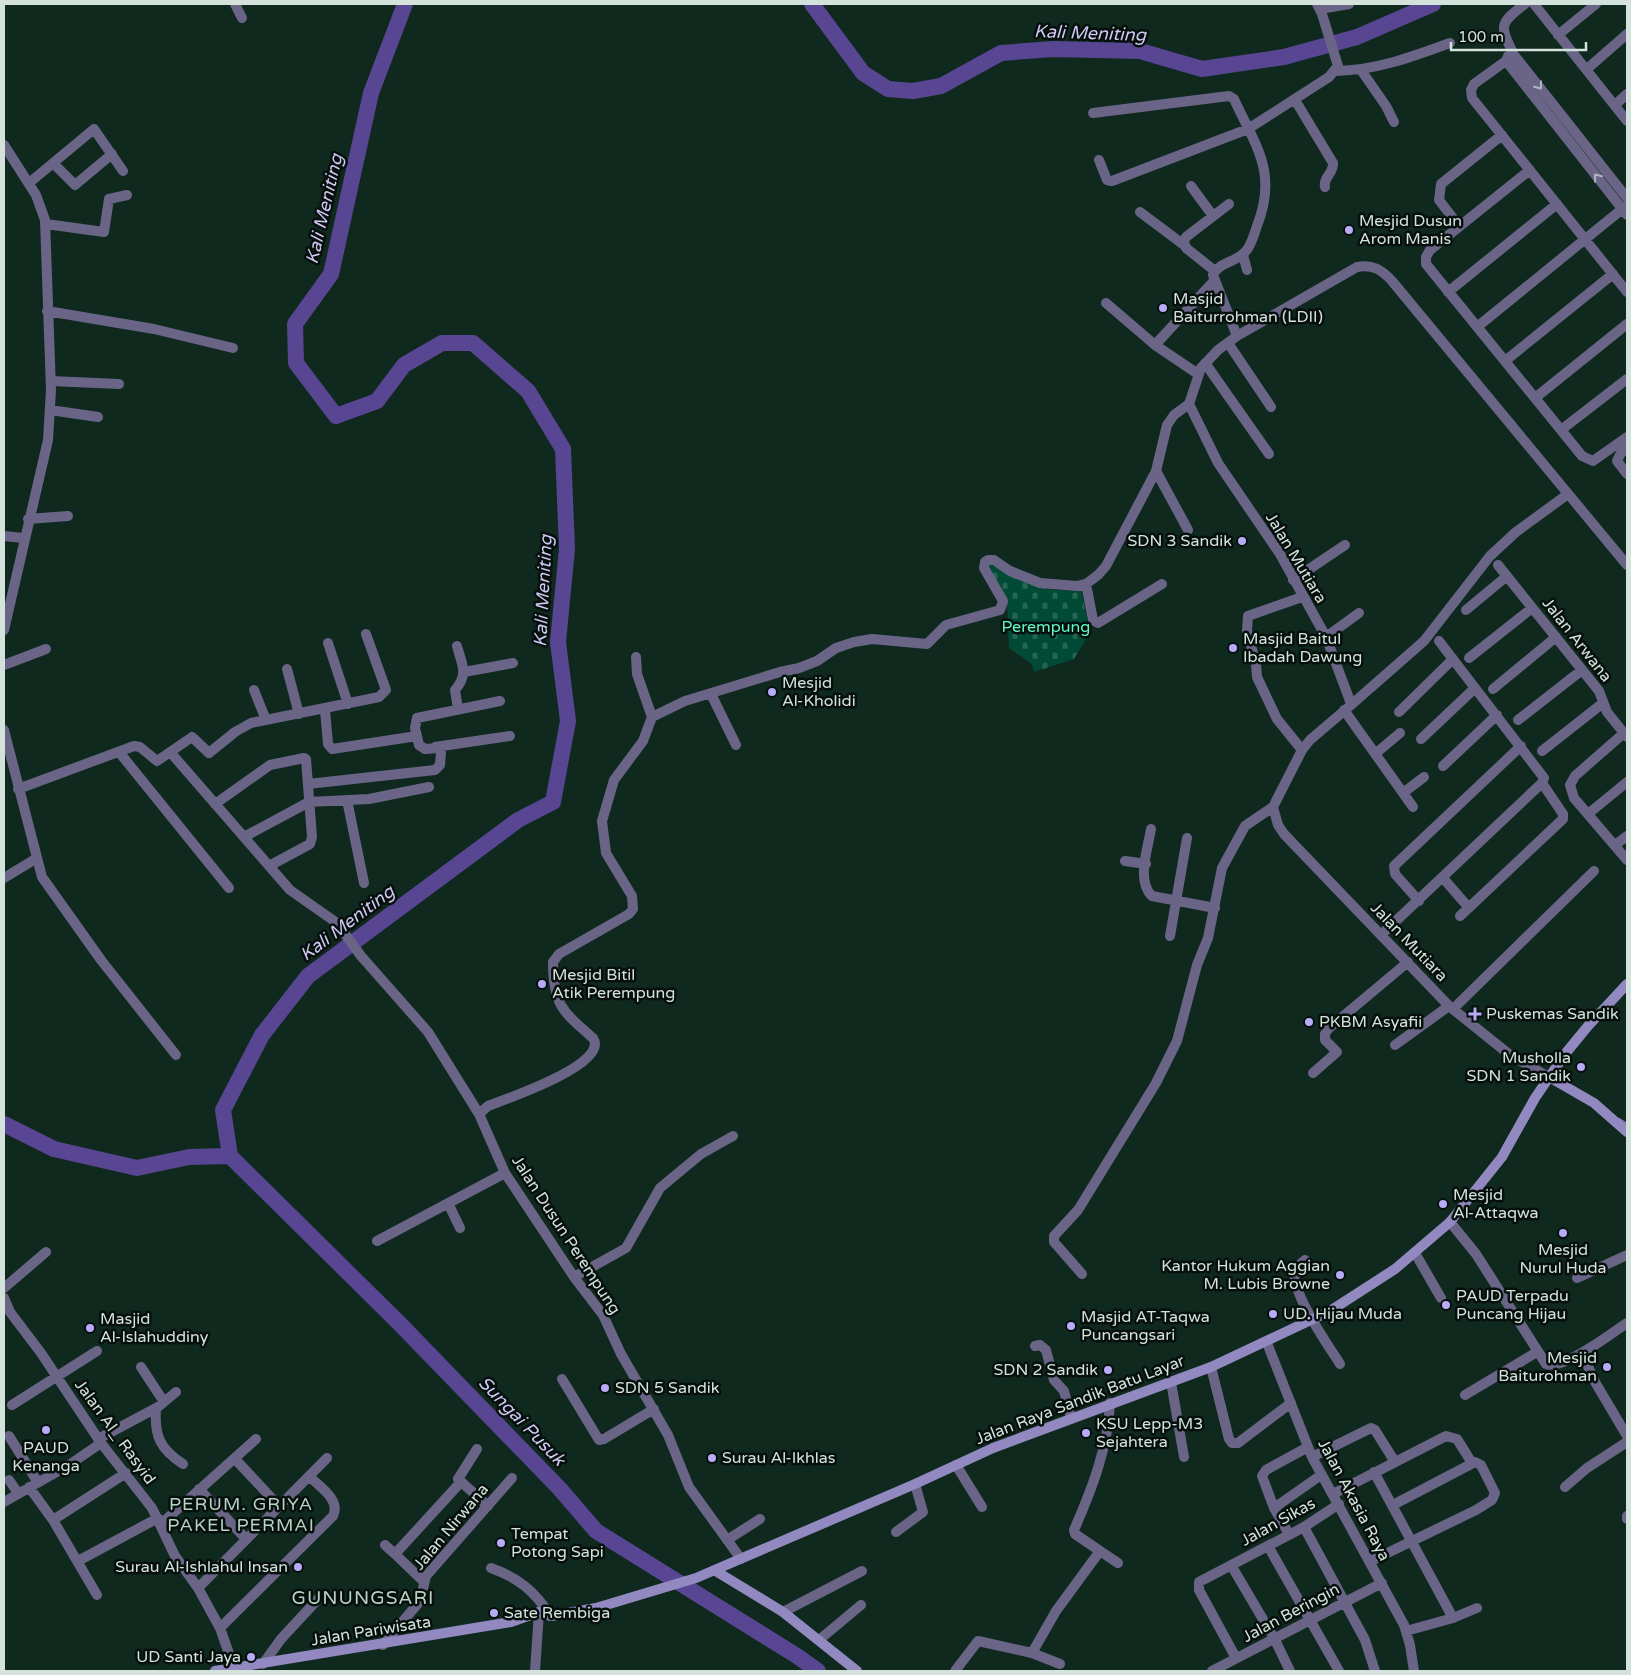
<svg xmlns="http://www.w3.org/2000/svg" width="1631" height="1675" viewBox="0 0 1631 1675" font-family="'Varela Round',sans-serif">
<style>
.cemetery{fill:url(#cemetery-stones)}
.lines{fill:none;stroke-linecap:round;stroke-linejoin:round}
.stream{stroke:#7d75a9;stroke-width:2.5}
.river{stroke:#584693;stroke-width:16}
.street{stroke:#6a6587;stroke-width:10}
.secondary{stroke:#9389c1;stroke-width:10}
.oneway{stroke:#afb6be}
.poi-dot{fill:#b8abf7;stroke:#060f0b;stroke-width:2}
.labels{text-anchor:middle;dominant-baseline:central;stroke-width:5;stroke-linejoin:round;paint-order:stroke}
.poi-label{font-size:16px;fill:#d4e2dc;stroke:#060f0b;text-anchor:start}
.street-label{font-size:16px;fill:#d4e2dc;stroke:#060f0b}
.park-label{font-size:16px;fill:#62fac4;stroke:#060f0b}
.water-label{font-size:18px;font-style:italic;fill:#cec8f3;stroke:#060f0b}
.neighbourhood-label{font-size:18px;letter-spacing:1px;fill:#b6d3c5;stroke:#060f0b}
.quarter-label{font-size:19px;letter-spacing:1px;fill:#b6d3c5;stroke:#060f0b}
</style>
<defs>
<pattern id="cemetery-stones" width="16" height="16" patternUnits="userSpaceOnUse" patternTransform="scale(1.25)"><rect width="16" height="16" fill="#014b36"/><path d="M2 7V4a2 2 0 0 1 4 0v3zM10 15v-3a2 2 0 0 1 4 0v3z" fill="#256552"/></pattern>
</defs>
<rect width="100%" height="100%" fill="#10291f"/>
<path class="cemetery" d="M990,564C1022,583 1043,593 1081,590L1090,632L1074,659L1034,672L1032,664L1009,648L1007,601L988,565Z"/>
<g class="lines">
<path class="stream" d="M1619,1119L1627,1124"/>
<path class="river" d="M812,4L863,73L888,89L913,91L941,86L1001,53L1053,49L1140,51L1202,69L1284,57L1357,37L1433,4
M4,1124L54,1149L137,1168L189,1157L230,1156L223,1110L262,1035L308,976L518,820L553,802L568,721L558,642L567,549L563,449L528,391L473,343H442L404,365L377,401L336,416L296,363L295,324L331,274L371,93L405,4
M230,1156L400,1324L560,1489L596,1531L797,1656L818,1671"/>
<path class="street" d="M235,4L242,18
M1525,4C1498,24 1500,26 1514,55L1627,198
M1534,4L1627,121
M1320,9L1349,4
M1558,35L1596,4
M1514,55L1474,84L1471,90L1472,98L1627,292
M1508,56L1506,61L1627,215
M1587,69L1627,34
M1361,70L1386,106L1394,122
M1336,71C1377,70 1412,57 1450,43
M1295,100L1333,163C1334,173 1323,177 1325,187
M1615,105L1627,94
M1093,113L1229,96L1234,99C1256,147 1278,172 1257,226C1254,234 1252,244 1246,251C1238,262 1218,262 1213,275L1237,336L1218,350L1201,368L1189,404L1218,463L1280,554L1326,637L1350,701L1351,705L1310,740L1302,750L1273,807L1278,825L1284,834L1449,1006L1510,1055L1549,1077
M4,145L36,195L45,220L51,390L48,440L4,630
M1099,160L1107,180L1112,181L1248,129L1329,77L1338,66L1322,14L1317,4
M53,163L75,185L112,154
M1530,170L1430,250L1426,257V264L1561,430L1627,379
M29,183L94,129L123,171
M1191,186L1213,216
M1140,212L1184,245
M46,224L104,232L109,199L127,195
M1459,226L1439,200L1441,184L1502,135
M1243,255L1247,270
M1215,271L1186,248L1184,242L1186,237L1229,204
M1448,292L1557,204
M1106,303L1155,345
M47,311L154,329L233,348
M1477,327L1626,206
M1237,336L1357,267C1373,264 1382,270 1392,281L1627,565
M1228,343L1271,407
M1505,361L1613,274
M1205,363L1269,454
M1198,374L1155,345L1214,281
M51,381L119,384
M1535,398L1627,324
M50,410L98,417
M1561,430L1582,456L1593,461L1627,437
M1627,448L1621,453L1617,461L1627,474
M1156,471L1188,530
M28,519L68,516
M4,536L23,538
M1498,565L1599,691L1607,712L1627,737
M1293,580L1345,545
M1086,584L1093,620L1098,623L1162,584
M1466,610L1507,576
M1326,637L1359,613
M328,643L348,704
M457,646C462,665 469,674 455,690L458,709
M636,657L637,674L652,717
M1469,658L1532,608
M4,665L46,649
M287,669L299,714
M464,672L513,663
M1493,689L1556,637
M254,690L266,720
M711,694L736,745
M1351,705L1424,641L1490,556L1516,532L1568,494
M325,710L328,744L332,749L417,736
M1344,710L1413,807
M1399,712L1453,659
M1518,720L1582,670
M4,730L42,877L101,960L176,1055
M1624,733L1575,776L1570,785L1574,798L1627,860
M1421,739L1475,688
M435,747L510,736
M1302,750L1277,719L1257,677L1256,664L1247,631L1248,616L1302,597
M1542,751L1603,703
M119,752L229,888
M171,753L290,890L337,923L361,956L428,1032L479,1114
M1375,754L1400,733
M1443,766L1497,715
M308,784L435,770L440,765L441,752L438,748L425,749L419,745L415,728L417,718L500,701
M18,789L134,746L140,747L157,761L192,737L209,753L235,732L251,723L379,697L386,690L366,634
M1403,793L1424,777
M347,800L364,883
M215,804L270,765L304,758L306,759L312,837L310,844L269,866
M1588,814L1627,782
M1151,829C1148,848 1136,881 1152,896L1215,908
M244,837L309,802L369,799L429,787
M1615,845L1627,836
M1125,861L1146,864
M4,878L37,858
M1443,878L1469,908
M1419,901L1395,874L1394,866L1521,746
M1460,916L1563,819V814L1542,783
M1381,935L1542,783L1544,778L1439,641
M1170,936L1187,838
M1453,1009L1594,871
M1395,1045L1449,1006
M1313,1073L1337,1052L1325,1040V1034L1328,1029L1408,962
M448,1203L460,1228
M1450,1222L1476,1254L1546,1364C1563,1371 1612,1333 1627,1323
M377,1241L505,1173
M1415,1253L1441,1298
M1305,1260L1295,1269C1289,1290 1328,1345 1340,1364
M1082,1274L1054,1242V1236L1078,1210L1156,1083L1177,1041L1197,965L1208,938L1222,868L1245,826L1273,807
M574,1277L626,1248L660,1188L701,1154L733,1136
M1577,1278L1627,1255
M4,1288L46,1252
M4,1298L10,1312L41,1353L101,1443L152,1508L175,1556L198,1588L220,1628L234,1668
M1267,1343L1312,1457L1404,1625L1410,1645L1414,1671
M1035,1346L1040,1345L1046,1350L1054,1380L1064,1391L1071,1418
M1582,1353L1595,1382L1627,1436
M141,1367L164,1402
M1211,1367L1229,1439L1232,1443H1238L1291,1403
M562,1379L599,1440L604,1439L654,1409
M1171,1382L1184,1457
M1465,1395L1537,1352
M12,1405L97,1351
M156,1408C154,1436 160,1449 183,1464
M9,1436L37,1481
M98,1439L158,1407L176,1392
M477,1449L458,1479L488,1506
M1312,1457L1371,1428L1375,1430L1395,1462
M235,1459L279,1506
M956,1465L982,1507
M1374,1472L1453,1618
M9,1480L18,1493
M29,1487L53,1520L97,1595
M1565,1487L1587,1468L1627,1442
M199,1489L246,1539
M1333,1494L1446,1436L1457,1439L1472,1463
M4,1502L69,1465L101,1443
M1274,1508L1321,1475
M1627,1516V1519
M53,1520L126,1473
M161,1524L256,1439
M1304,1527L1365,1640L1375,1671
M896,1532L923,1512L915,1484
M1289,1534L1274,1508L1262,1476L1266,1470L1308,1447
M727,1540L760,1519
M385,1545L395,1554
M1268,1546L1339,1671
M1100,1551L1118,1563
M741,1559L689,1487L668,1435L621,1354L603,1315L574,1277L505,1173L479,1114L488,1106C506,1099 610,1064 593,1038C563,1012 553,1005 553,962L559,954L629,914L633,909L632,896L606,853L602,821L614,780L643,741L652,717L685,701L780,672L799,668L817,661L836,648L854,642L872,639L927,644L946,625L1000,610L1003,601L984,568L985,562L988,560H994L1010,571L1040,583L1077,586L1086,584L1098,575L1106,566L1156,471L1167,425L1174,415L1189,404
M78,1561L158,1518
M1371,1561L1476,1510L1492,1500L1495,1493L1481,1465L1475,1462L1393,1505
M1231,1565L1274,1638L1290,1671
M491,1568C519,1578 534,1591 551,1616
M424,1582L395,1554L460,1483
M198,1588L327,1458
M783,1612L862,1571
M220,1628L333,1516C341,1500 320,1487 310,1477
M1406,1631L1453,1618L1477,1608
M819,1640L861,1605
M383,1645L420,1601L426,1576L512,1478
M1032,1653L1060,1664
M1236,1658L1199,1590V1582L1304,1527L1339,1504
M263,1664L281,1639L320,1597
M535,1671L539,1612
M955,1671L978,1641L1032,1653L1056,1611L1100,1551L1075,1534L1074,1530C1092,1489 1108,1448 1110,1403
M1212,1671L1382,1583"/>
<path class="secondary" d="M1549,1077L1594,1103L1627,1132
M714,1570L783,1612L857,1671
M215,1671L511,1622L539,1612L551,1616L596,1608L696,1578L915,1484L993,1448L1211,1367L1330,1311L1395,1269L1450,1222L1502,1157L1535,1098L1565,1054L1588,1026L1627,984"/>
</g>
<defs><path id="oneway-chevron" d="M-2-3.5L2.5 0L-2 3.5" fill="none" stroke-width="1.6" stroke-linecap="round" stroke-linejoin="round" transform="scale(1.25)"/></defs>
<g class="oneway">
<use href="#oneway-chevron" transform="translate(1539 86) rotate(52)"/>
<use href="#oneway-chevron" transform="translate(1597 177) rotate(-128)"/>
</g>
<g class="poi-dot">
<circle cx="1349" cy="230" r="5"/>
<circle cx="1163" cy="308" r="5"/>
<circle cx="1242" cy="541" r="5"/>
<circle cx="1233" cy="648" r="5"/>
<circle cx="772" cy="692" r="5"/>
<circle cx="542" cy="984" r="5"/>
<path d="M1472.5 1006.5h5v5h5v5h-5v5h-5v-5h-5v-5h5z"/>
<circle cx="1309" cy="1022" r="5"/>
<circle cx="1581" cy="1067" r="5"/>
<circle cx="1443" cy="1204" r="5"/>
<circle cx="1563" cy="1233" r="5"/>
<circle cx="1340" cy="1275" r="5"/>
<circle cx="1446" cy="1305" r="5"/>
<circle cx="1273" cy="1314" r="5"/>
<circle cx="1071" cy="1326" r="5"/>
<circle cx="90" cy="1328" r="5"/>
<circle cx="1607" cy="1367" r="5"/>
<circle cx="1108" cy="1370" r="5"/>
<circle cx="605" cy="1388" r="5"/>
<circle cx="46" cy="1430" r="5"/>
<circle cx="1086" cy="1433" r="5"/>
<circle cx="712" cy="1458" r="5"/>
<circle cx="501" cy="1543" r="5"/>
<circle cx="298" cy="1567" r="5"/>
<circle cx="494" cy="1613" r="5"/>
<circle cx="251" cy="1657" r="5"/>
</g>
<g class="labels">
<g class="poi-label">
<text x="1359" y="221">Mesjid Dusun<tspan x="1359" dy="18">Arom Manis</tspan></text>
<text x="1173" y="299">Masjid<tspan x="1173" dy="18">Baiturrohman (LDII)</tspan></text>
<text x="1232" y="541" text-anchor="end">SDN 3 Sandik</text>
<text x="1243" y="639">Masjid Baitul<tspan x="1243" dy="18">Ibadah Dawung</tspan></text>
<text x="782" y="683">Mesjid<tspan x="782" dy="18">Al-Kholidi</tspan></text>
<text x="552" y="975">Mesjid Bitil<tspan x="552" dy="18">Atik Perempung</tspan></text>
<text x="1486" y="1014">Puskemas Sandik</text>
<text x="1319" y="1022">PKBM Asyafii</text>
<text x="1571" y="1058" text-anchor="end">Musholla<tspan x="1571" dy="18">SDN 1 Sandik</tspan></text>
<text x="1453" y="1195">Mesjid<tspan x="1453" dy="18">Al-Attaqwa</tspan></text>
<text x="1563" y="1250" text-anchor="middle">Mesjid<tspan x="1563" dy="18">Nurul Huda</tspan></text>
<text x="1330" y="1266" text-anchor="end">Kantor Hukum Aggian<tspan x="1330" dy="18">M. Lubis Browne</tspan></text>
<text x="1456" y="1296">PAUD Terpadu<tspan x="1456" dy="18">Puncang Hijau</tspan></text>
<text x="1283" y="1314">UD. Hijau Muda</text>
<text x="1081" y="1317">Masjid AT-Taqwa<tspan x="1081" dy="18">Puncangsari</tspan></text>
<text x="100" y="1319">Masjid<tspan x="100" dy="18">Al-Islahuddiny</tspan></text>
<text x="1597" y="1358" text-anchor="end">Mesjid<tspan x="1597" dy="18">Baiturohman</tspan></text>
<text x="1098" y="1370" text-anchor="end">SDN 2 Sandik</text>
<text x="615" y="1388">SDN 5 Sandik</text>
<text x="1096" y="1424">KSU Lepp-M3<tspan x="1096" dy="18">Sejahtera</tspan></text>
<text x="46" y="1448" text-anchor="middle">PAUD<tspan x="46" dy="18">Kenanga</tspan></text>
<text x="722" y="1458">Surau Al-Ikhlas</text>
<text x="511" y="1534">Tempat<tspan x="511" dy="18">Potong Sapi</tspan></text>
<text x="288" y="1567" text-anchor="end">Surau Al-Ishlahul Insan</text>
<text x="504" y="1613">Sate Rembiga</text>
<text x="241" y="1657" text-anchor="end">UD Santi Jaya</text>
</g>
<g class="street-label">
<text transform="translate(1296 558) rotate(59)">Jalan Mutiara</text>
<text transform="translate(1577 640) rotate(52)">Jalan Arwana</text>
<text transform="translate(1409 942) rotate(46)">Jalan Mutiara</text>
<text transform="translate(566 1235) rotate(57)">Jalan Dusun Perempung</text>
<text transform="translate(1080 1400) rotate(-21)">Jalan Raya Sandik Batu Layar</text>
<text transform="translate(115 1432) rotate(54)">Jalan Al_ Rasyid</text>
<text transform="translate(1354 1500) rotate(62)">Jalan Akasia Raya</text>
<text transform="translate(1278 1522) rotate(-29)">Jalan Sikas</text>
<text transform="translate(451 1527) rotate(-50)">Jalan Nirwana</text>
<text transform="translate(1291 1613) rotate(-28)">Jalan Beringin</text>
<text transform="translate(371 1631) rotate(-9)">Jalan Pariwisata</text>
</g>
<g class="park-label">
<text x="1046" y="627">Perempung</text>
</g>
<g class="water-label">
<text transform="translate(1090 33) rotate(2)">Kali Meniting</text>
<text transform="translate(324 209) rotate(-77)">Kali Meniting</text>
<text transform="translate(543 591) rotate(-87)">Kali Meniting</text>
<text transform="translate(347 923) rotate(-37)">Kali Meniting</text>
<text transform="translate(522 1421) rotate(46)">Sungai Pusuk</text>
</g>
<g class="neighbourhood-label">
<text x="241" y="1504">PERUM. GRIYA<tspan x="241" dy="21">PAKEL PERMAI</tspan></text>
</g>
<g class="quarter-label">
<text x="363" y="1598">GUNUNGSARI</text>
</g>
</g>
<rect width="1631" height="1675" fill="none" stroke="#d4e2dc" stroke-width="10"/>
<path d="M1451 42v8h135v-8" fill="none" stroke="#d4e2dc" stroke-width="2.5"/>
<text x="1458" y="42" font-size="15" fill="#d4e2dc" stroke="#060f0b" stroke-width="4" paint-order="stroke">100 m</text>
</svg>
